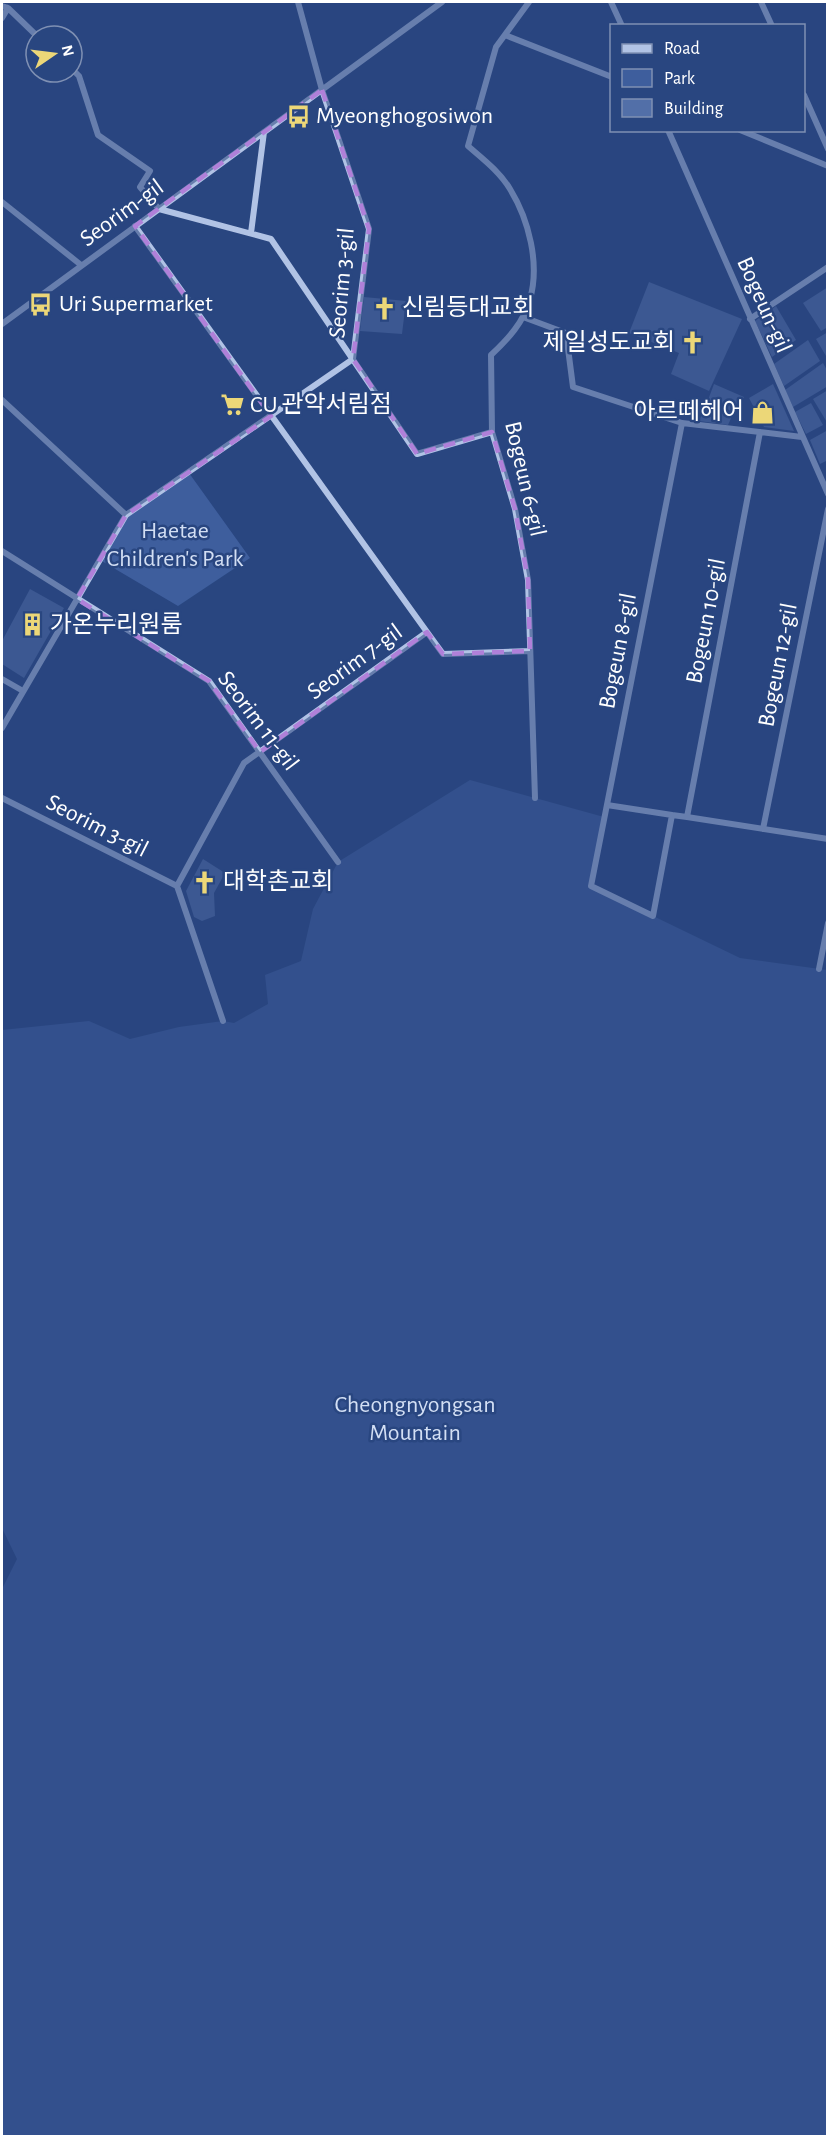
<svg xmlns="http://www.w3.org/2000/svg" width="829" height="2138" viewBox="0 0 829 2138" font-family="'Alegreya Sans','Noto Sans KR',sans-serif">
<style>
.green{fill:#3e5e9d}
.building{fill:#526fa8}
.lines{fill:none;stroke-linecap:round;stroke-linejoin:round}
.street{stroke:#b1c3e5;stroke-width:6}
.marked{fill:none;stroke:#b080d9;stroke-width:4.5;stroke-dasharray:12 8;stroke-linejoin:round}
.labels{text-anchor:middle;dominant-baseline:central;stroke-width:5;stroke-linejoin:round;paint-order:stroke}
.poi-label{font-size:24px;fill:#fff;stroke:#294680;text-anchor:start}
.street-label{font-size:24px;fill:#fff;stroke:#294680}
.park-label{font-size:24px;fill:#d3dff4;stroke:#294680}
</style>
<rect width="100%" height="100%" fill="#294680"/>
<path class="green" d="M189,473L250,558L178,606L100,560L126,515Z
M470,780L604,817L591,886L740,958L827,970V2136H2V1589L17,1559L2,1528V1030L89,1021L130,1039L179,1027L223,1021L234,1023L268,1004L265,975L301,961L313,909L338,862Z"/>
<path class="building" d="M649,282L742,319L709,391L671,374L679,353L629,333Z
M828,287V327L821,331L803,303Z
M364,297L406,301L402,334L360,331Z
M776,306L796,340L772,357L755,321Z
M828,332V355L826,356L816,339Z
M808,340L820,361L784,386L774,364Z
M823,363L828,372V386L793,407L785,390Z
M714,384L744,397L735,413L708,400Z
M773,384L794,431L764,427L749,398Z
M828,390V424L813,399Z
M811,403L823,425L806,434L795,412Z
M706,404L732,416L728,425L699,421Z
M828,430V460L820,464L810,440Z
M30,589L64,608L24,678L2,664V641Z
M203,859L225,873L214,893L215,916L202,921L194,917L186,891Z"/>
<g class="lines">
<path class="street" d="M529,2L496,47L468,146C483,159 500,172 510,189C529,220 540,264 530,299C524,322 508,339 491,355L492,432L515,509L528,580L535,798
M611,2L622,26
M761,2L772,26
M2,6L8,8L37,36
M2,18L8,8
M505,35L612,77
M72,69L79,76L98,135L150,171L140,187L159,209L271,239L417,454L492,432
M804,95L828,149
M668,130L828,494
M740,130L828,166
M2,202L81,265
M135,226L427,632L244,763L177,886L223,1021
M251,233L264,132
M523,317L566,333L573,387L682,423
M750,319L828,267
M2,324L442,2
M2,400L126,515
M760,432L687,817L672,815L653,916L591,886L682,423L802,437
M2,551L209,681L338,862
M427,632L443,654L530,651
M2,679L23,691
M2,728L126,515L353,359L369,229L322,90L298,2
M2,798L177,886
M607,805L672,815
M687,817L828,839
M763,829L828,509
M819,969L828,923"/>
</g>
<path d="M0 0H829V2138H0ZM322,90L369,229L353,359L417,454L492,432L515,509L528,580L530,651L443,654L427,632L260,752L209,681L77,599L126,515L271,416L135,226Z" fill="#294680" fill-opacity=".55" fill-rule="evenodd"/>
<path class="marked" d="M322,90L369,229L353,359L417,454L492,432L515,509L528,580L530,651L443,654L427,632L260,752L209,681L77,599L126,515L271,416L135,226Z"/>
<defs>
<symbol id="bus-bare" viewBox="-9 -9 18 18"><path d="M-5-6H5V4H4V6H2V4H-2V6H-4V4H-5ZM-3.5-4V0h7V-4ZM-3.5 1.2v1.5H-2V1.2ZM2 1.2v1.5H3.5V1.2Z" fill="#ecd778" stroke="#294680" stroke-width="2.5" paint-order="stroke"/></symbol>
<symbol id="church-bare" viewBox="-9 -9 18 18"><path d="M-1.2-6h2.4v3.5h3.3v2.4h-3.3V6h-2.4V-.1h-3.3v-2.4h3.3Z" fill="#ecd778" stroke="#294680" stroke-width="2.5" paint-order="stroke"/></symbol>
<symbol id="supermarket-bare" viewBox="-9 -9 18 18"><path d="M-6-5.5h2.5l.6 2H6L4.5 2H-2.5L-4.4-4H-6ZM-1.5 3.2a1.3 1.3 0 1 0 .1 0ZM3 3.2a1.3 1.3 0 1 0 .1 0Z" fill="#ecd778" stroke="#294680" stroke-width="2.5" paint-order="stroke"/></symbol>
<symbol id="shop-bare" viewBox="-9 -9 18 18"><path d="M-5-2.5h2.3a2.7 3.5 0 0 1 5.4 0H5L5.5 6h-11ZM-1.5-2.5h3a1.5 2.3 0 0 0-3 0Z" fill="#ecd778" stroke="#294680" stroke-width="2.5" paint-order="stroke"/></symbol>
<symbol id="building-bare" viewBox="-9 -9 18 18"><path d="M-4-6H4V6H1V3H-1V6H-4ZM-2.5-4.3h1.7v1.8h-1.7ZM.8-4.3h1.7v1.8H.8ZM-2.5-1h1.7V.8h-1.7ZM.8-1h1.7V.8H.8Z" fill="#ecd778" stroke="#294680" stroke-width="2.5" paint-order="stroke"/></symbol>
</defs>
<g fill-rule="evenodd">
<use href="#bus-bare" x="282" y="100" width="33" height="33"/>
<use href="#bus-bare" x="24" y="288" width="33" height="33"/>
<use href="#church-bare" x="368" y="292" width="33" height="33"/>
<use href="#church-bare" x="676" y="326" width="33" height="33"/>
<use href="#supermarket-bare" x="216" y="388" width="33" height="33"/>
<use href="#shop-bare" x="746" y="396" width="33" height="33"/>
<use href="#building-bare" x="16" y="608" width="33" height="33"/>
<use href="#church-bare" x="188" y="866" width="33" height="33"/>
</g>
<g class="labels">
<g class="poi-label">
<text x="316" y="116">Myeonghogosiwon</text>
<text x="59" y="304">Uri Supermarket</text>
<text x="402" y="308">신림등대교회</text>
<text x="675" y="343" text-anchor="end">제일성도교회</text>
<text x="250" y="405">CU 관악서림점</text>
<text x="744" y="412" text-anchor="end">아르떼헤어</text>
<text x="50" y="625">가온누리원룸</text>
<text x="223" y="882">대학촌교회</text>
</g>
<g class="street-label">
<text transform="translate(122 213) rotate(-36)">Seorim-gil</text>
<text transform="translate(342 283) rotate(-85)">Seorim 3-gil</text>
<text transform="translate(764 305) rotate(66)">Bogeun-gil</text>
<text transform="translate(525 479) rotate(77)">Bogeun 6-gil</text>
<text transform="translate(706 621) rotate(-79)">Bogeun 10-gil</text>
<text transform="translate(618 651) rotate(-79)">Bogeun 8-gil</text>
<text transform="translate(355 662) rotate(-36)">Seorim 7-gil</text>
<text transform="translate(778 665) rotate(-79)">Bogeun 12-gil</text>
<text transform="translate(258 721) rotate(53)">Seorim 11-gil</text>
<text transform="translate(97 826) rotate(27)">Seorim 3-gil</text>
</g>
<g class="park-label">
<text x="175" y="531">Haetae<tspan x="175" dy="28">Children's Park</tspan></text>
<text x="415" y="1405">Cheongnyongsan<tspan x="415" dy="28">Mountain</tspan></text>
</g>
</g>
<rect width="829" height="2138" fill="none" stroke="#ffffff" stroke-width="6"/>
<rect x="610" y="24" width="195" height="108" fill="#294680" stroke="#7f90b3" stroke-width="1.5"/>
<rect x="622" y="44" width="30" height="9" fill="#b1c3e5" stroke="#7f90b3" stroke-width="1.5"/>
<text x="664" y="54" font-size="18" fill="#ffffff">Road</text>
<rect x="622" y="69" width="30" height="18" fill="#3e5e9d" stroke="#7f90b3" stroke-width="1.5"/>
<text x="664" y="84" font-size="18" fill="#ffffff">Park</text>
<rect x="622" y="99" width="30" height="18" fill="#526fa8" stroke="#7f90b3" stroke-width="1.5"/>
<text x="664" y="114" font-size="18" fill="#ffffff">Building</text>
<g transform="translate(54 54) rotate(76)"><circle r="28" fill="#294680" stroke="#7f90b3" stroke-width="1.5"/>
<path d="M0-4.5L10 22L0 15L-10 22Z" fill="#ecd778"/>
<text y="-9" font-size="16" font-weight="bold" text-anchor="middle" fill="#ffffff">N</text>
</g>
</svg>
